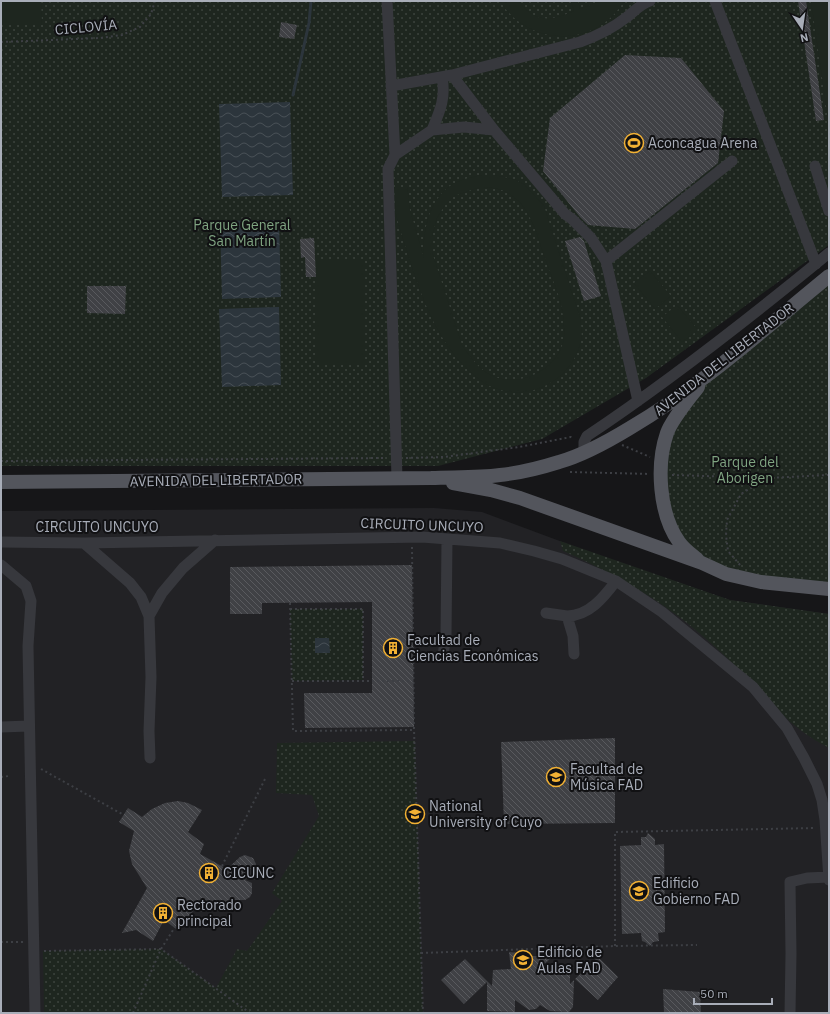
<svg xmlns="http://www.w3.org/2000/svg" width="830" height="1014" viewBox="0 0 830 1014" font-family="'IBM Plex Sans',sans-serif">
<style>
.built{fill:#222225}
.park{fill:url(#park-dots)}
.pitch{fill:#1e261f;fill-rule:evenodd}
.water{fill:url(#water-waves)}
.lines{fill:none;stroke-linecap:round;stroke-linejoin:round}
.stream{stroke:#2c353c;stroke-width:3}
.building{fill:url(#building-back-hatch)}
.path{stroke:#3d3f44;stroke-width:2;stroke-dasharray:2 3;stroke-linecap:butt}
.minor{stroke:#37383d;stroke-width:11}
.major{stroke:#53555c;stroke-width:14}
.labels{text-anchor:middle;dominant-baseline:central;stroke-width:4;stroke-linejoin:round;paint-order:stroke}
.street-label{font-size:14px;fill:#a8adb8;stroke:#111113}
.poi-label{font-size:14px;fill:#a8adb8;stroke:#111113;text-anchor:start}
.park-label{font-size:14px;fill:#7fa381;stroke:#111113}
</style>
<defs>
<pattern id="park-dots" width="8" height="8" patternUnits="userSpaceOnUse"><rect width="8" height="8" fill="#1e261f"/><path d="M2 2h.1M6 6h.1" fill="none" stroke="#3c433d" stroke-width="1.8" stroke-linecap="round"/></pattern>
<pattern id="water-waves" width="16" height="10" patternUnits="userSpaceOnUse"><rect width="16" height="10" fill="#2c353c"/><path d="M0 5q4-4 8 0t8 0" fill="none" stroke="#485056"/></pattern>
<pattern id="building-back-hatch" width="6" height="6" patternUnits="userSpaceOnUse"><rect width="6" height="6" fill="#404145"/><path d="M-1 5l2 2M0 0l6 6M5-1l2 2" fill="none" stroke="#595a5e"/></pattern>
</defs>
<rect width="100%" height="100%" fill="#161618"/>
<path class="built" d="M434,508L482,512L600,556L730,600L829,614V1013H1V511Z"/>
<path class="park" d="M1,1H829V245L646,378L542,439L438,466H1Z
M829,276V589L726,574L679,542L660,474L679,413L692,394Z
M560,541L730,600L829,614V748C820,743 811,738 803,732C770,708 745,673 714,646C670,605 618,575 563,551Z
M290,609H363V680L292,681Z
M415,741L423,1013H44L43,951L161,949L216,988L237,949L247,951L282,901L272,893L319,816L312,795L276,793L277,743Z"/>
<path class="pitch" d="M1,1H41L42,25H1Z
M500,1H519C535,24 551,21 574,11L571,1H578L580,9L600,1H624C596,49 528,47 500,1Z
M811,1H829L828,119Z
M482,175H495L516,180L525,185L544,206L580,317C581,325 583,335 580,344C571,380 530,402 495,388C487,386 480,380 474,375C438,345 422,298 408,255C404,241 399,228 396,214C395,205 395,196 394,187H407L410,210L424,258C424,252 423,246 424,240C426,219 434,195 453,184C462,179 472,177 482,175ZM480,187C493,187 506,189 516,199C522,204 527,211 530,218C537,231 540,245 545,258C551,277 561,296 563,316C564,324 565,335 563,343C553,375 511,391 484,371C475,364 468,354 462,345L432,252V236L437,218L445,205L454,196Z
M317,259H364V365H317Z
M650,271L671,296L655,309L634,283Z
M677,305L698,330L682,342L662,317Z"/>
<path class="water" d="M290,102L293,195L222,197L219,104Z
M279,220L281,297L222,299L220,221Z
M279,307L281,385L222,387L219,309Z
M315,638H329L330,653H315Z"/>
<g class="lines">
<path class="stream" d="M293,95L309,23L311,1"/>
</g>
<path class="building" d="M798,1H806L824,120L816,121Z
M281,22L297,25L294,39L279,37Z
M625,55L681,58L724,111L718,163L635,229L588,225L580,217L543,171L550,118Z
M580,237L584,241L601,296L584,301L565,241Z
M314,238L316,277H306L305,257L301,258L300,239Z
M87,286H126L125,314L87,313Z
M412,565L414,727L305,728L304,693H372V602L262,603V614H230V567Z
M615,738V823L504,824L501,742Z
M178,801L188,803L202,810L188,832L204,844L200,854L227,869L240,857L245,855L253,858L256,864L254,871L245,880L252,883V893L250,897L245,900H234L232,906L223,911L210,910L201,912L198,904L179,931L164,920L153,941L136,930L122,933L147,888L132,864L129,851L134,831L119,822L128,808L142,817L152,809L165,803Z
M648,833L655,839V845L664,844L665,932L658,933L659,941L653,942L650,946L645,942L642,941L641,933L622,934L620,846L641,845V837H646Z
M509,952L518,953L522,956H540L544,952L551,953V958L539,969H570V984L574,980L573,1007L569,1012L550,1011L540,1005L536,1009L529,1010L515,1000V1012L487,1011V982L464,1004L441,980L465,959L492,986L493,970L511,969Z
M598,957L618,977L598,1000L575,979Z
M663,989L700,992L701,1013H664Z"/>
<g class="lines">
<path class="path" d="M1,42L100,38L122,35L140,27L151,14L155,1
M622,445L650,457
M406,458L444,457L519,447L571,437L574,438
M1,461L386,458
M570,472L650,474
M672,475L768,478L829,475
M387,520L412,521V525
M412,547L414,730L423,1013
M740,565L728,551L726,535L727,520L741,494L767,478
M290,603L293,731L414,730
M290,609H363V680
M292,681H413
M41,769L122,814
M1,777L9,776
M222,866L266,777
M1,942H23
M615,946V832L816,828
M44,951L161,949L250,1013
M421,953L615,946L697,945
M133,1013L161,949L175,927"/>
<path class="minor" d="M387,1L395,155
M715,1L816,264
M452,75L494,130L565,214L572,219L591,238L606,261L638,401
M391,86L452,75L580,42C597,36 613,28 627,17C635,11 640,4 650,1
M432,130C440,111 446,98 442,77
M815,166L829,211
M606,261L732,161
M584,453V442L587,436C671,380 751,317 829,253
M397,478L388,169L395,155L432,130L464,127L494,130
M1,542L84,543L422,537L500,543L534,551L562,559L616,581L662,612L753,687L787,728L804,758L817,784L822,800L825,820L829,880
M84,543L130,583L141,597L149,616L151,677L149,731L150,758
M1,565L26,586L31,601L28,646L35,1013
M546,613L567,616L573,636L574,654
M149,616L162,593L183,568L215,540
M567,616C589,616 604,597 616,581
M443,655L446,636L447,539
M1,727L29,726
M790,1013L791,954L790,882L807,878L829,877"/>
<path class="major" d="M1,482L431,478C454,477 477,478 500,475C520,473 540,468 559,462C584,455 607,442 630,428C701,386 764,329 829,276
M453,483L491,490L520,498L702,563L726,574L761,582L829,589
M697,559C691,554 684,549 679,542C659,514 656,465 667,433C672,419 689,399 698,387"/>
</g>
<defs>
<symbol id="stadium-ring" viewBox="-11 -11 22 22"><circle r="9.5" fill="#111113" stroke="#f2b134" stroke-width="1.5"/><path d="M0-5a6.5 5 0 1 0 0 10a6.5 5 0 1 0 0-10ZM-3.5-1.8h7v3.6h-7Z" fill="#f2b134"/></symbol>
<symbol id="building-ring" viewBox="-11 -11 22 22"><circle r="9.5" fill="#111113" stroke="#f2b134" stroke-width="1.5"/><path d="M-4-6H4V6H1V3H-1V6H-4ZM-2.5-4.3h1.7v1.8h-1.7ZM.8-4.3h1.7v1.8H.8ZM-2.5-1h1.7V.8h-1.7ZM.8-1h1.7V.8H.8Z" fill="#f2b134"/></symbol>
<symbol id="university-ring" viewBox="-11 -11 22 22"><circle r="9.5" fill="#111113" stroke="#f2b134" stroke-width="1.5"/><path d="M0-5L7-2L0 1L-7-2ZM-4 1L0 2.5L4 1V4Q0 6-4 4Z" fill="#f2b134"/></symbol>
</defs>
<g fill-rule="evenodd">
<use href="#stadium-ring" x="623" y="132" width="22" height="22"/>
<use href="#building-ring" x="382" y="637" width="22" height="22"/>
<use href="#university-ring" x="545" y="766" width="22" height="22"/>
<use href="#university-ring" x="404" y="803" width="22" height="22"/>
<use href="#building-ring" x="198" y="862" width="22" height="22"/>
<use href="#university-ring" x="628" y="880" width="22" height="22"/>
<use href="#building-ring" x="152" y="902" width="22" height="22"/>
<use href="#university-ring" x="512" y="949" width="22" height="22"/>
</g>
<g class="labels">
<g class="street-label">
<text transform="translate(86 27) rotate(-5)">CICLOVÍA</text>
<text transform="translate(724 359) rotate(-38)">AVENIDA DEL LIBERTADOR</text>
<text transform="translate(216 480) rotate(-1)">AVENIDA DEL LIBERTADOR</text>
<text transform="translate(422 525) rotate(2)">CIRCUITO UNCUYO</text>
<text x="97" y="527">CIRCUITO UNCUYO</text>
</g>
<g class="poi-label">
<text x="648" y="143">Aconcagua Arena</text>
<text x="407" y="640">Facultad de<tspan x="407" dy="16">Ciencias Económicas</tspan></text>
<text x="570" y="769">Facultad de<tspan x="570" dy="16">Música FAD</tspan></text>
<text x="429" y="806">National<tspan x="429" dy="16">University of Cuyo</tspan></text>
<text x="223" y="873">CICUNC</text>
<text x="653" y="883">Edificio<tspan x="653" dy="16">Gobierno FAD</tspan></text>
<text x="177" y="905">Rectorado<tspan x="177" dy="16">principal</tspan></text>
<text x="537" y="952">Edificio de<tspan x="537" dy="16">Aulas FAD</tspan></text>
</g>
<g class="park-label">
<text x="242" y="225">Parque General<tspan x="242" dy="16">San Martín</tspan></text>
<text x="745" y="462">Parque del<tspan x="745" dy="16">Aborigen</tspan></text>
</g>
</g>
<rect width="830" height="1014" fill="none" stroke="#a8adb8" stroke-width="4"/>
<g transform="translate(802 28) rotate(167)" stroke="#111113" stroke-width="3" paint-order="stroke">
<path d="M0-3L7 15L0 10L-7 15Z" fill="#a8adb8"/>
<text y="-6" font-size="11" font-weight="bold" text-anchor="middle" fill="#a8adb8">N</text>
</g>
<path d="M694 998v6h78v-6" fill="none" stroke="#a8adb8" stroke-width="2"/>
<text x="700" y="998" font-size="12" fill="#a8adb8" stroke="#111113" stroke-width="3" paint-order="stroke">50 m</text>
</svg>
